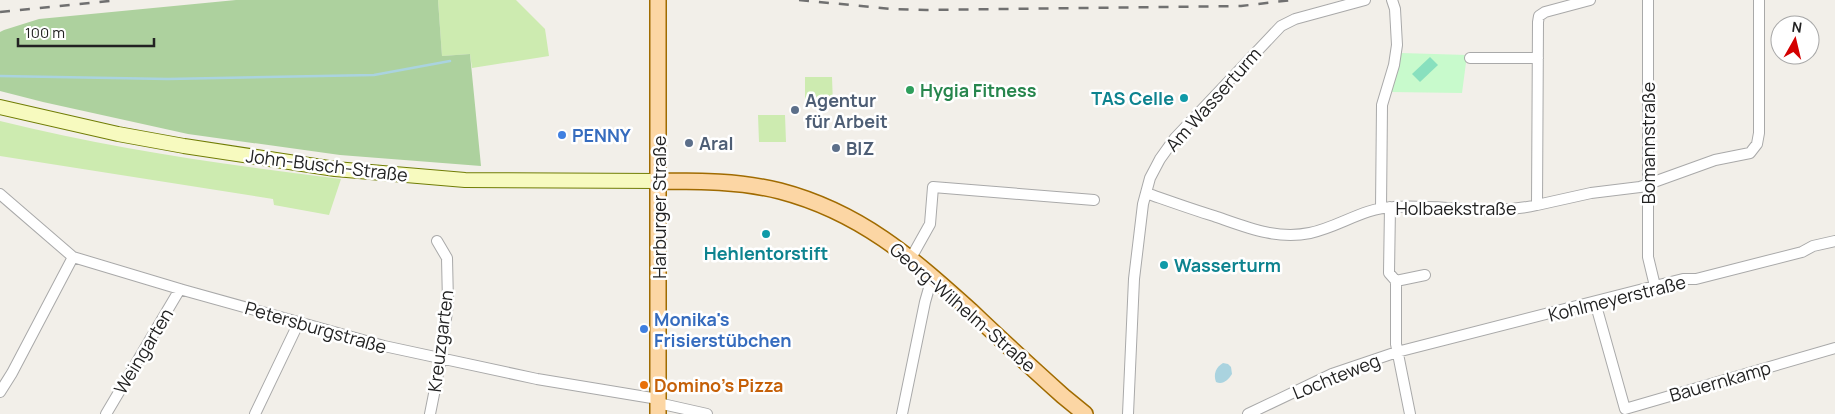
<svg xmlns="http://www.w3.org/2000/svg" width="1835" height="414" viewBox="0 0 1835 414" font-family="Manrope,sans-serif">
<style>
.grass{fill:#cdebb0}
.forest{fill:#add19e}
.park{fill:#c8facc}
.pitch{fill:#88e0be}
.water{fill:#aad3df}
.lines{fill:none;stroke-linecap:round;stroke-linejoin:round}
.stream{stroke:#aad3df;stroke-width:2.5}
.minor-casing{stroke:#a9a9a9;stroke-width:12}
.secondary-casing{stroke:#707d05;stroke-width:16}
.primary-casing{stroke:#a06b00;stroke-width:18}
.minor{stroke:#fff;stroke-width:10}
.secondary{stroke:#f7fabf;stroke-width:14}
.primary{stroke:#fcd6a4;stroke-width:15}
.rail{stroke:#707070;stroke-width:2.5;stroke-dasharray:10 10;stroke-linecap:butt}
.leisure-dot{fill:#2e9e5b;stroke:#fff;stroke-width:2}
.culture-dot{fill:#0f9aa8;stroke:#fff;stroke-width:2}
.service-dot{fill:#5c6f8a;stroke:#fff;stroke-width:2}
.shop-dot{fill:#3f7fe0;stroke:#fff;stroke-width:2}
.food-dot{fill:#e8710a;stroke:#fff;stroke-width:2}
.labels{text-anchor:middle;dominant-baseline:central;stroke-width:5;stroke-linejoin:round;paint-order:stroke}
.leisure-label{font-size:18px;font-weight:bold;fill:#27864d;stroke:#fff;text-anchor:start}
.culture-label{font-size:18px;font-weight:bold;fill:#0d838f;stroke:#fff;text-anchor:end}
.street-label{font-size:18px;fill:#222;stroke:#fff}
.service-label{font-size:18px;font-weight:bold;fill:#4e5e75;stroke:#fff;text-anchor:start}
.shop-label{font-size:18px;font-weight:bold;fill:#366cbe;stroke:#fff;text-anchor:start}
.food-label{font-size:18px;font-weight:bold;fill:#c56008;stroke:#fff;text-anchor:start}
</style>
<rect width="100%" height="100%" fill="#f2efe9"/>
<path class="grass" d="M438,0H516L545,29L549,56L472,68L470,54L442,56Z
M805,77H832L833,105H805Z
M758,115H785L786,142H759Z
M0,121C112,149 226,165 341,179L329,215L274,205L273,199L0,156Z"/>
<path class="forest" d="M236,0H438L442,56L470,54L481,166L340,155L188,134L43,102L0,91V32L4,30L39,19Z"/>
<path class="park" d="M1401,53L1467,55L1462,93L1390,92L1399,66Z"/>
<path class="pitch" d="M1430,57L1438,65L1420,82L1412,74Z"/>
<path class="water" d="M1223,363L1228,364L1231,367L1232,374C1228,380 1223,385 1216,382C1213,374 1216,367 1223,363Z"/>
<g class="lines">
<path class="stream" d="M0,76L168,79L374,75L450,61"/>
<defs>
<path id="minor" d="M1590,0L1545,12L1539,16L1538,22L1537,205L1591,193L1640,187L1715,160L1750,153L1757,144L1759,133V0
M1648,0V257L1655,286
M1470,58H1538
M1146,193C1169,201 1191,209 1214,216C1246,227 1276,240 1310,233C1339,227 1363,208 1393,207C1441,204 1490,216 1537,205
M0,194L73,257L183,290L384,346L537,379L658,399
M1390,207L1389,273L1396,281V344L1410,414
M1381,208L1382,105L1394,65L1397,45L1395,9L1392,0
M911,258L930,224L933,187L1094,200
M1396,281L1425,275
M1595,302L1625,409L1835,348
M0,392L12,373L73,257
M658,403L707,414
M106,414L180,289
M255,414L299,322
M430,414L441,359L448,303L447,258L437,241
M902,414L925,302L929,288L937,281
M1128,414L1134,279L1143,204L1150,178L1160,159L1175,138L1281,26L1295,19L1365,0
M1248,414L1332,374L1397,352L1655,286L1683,279H1696L1802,252L1813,246L1835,241"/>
<path id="secondary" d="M0,107L118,134L184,146L335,169L465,180L659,181"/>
<path id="primary" d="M658,0V414
M659,181C699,181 740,181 780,191C860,212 911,257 971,311C1001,340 1032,368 1063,396L1085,414"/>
</defs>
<use href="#minor" class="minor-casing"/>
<use href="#secondary" class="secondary-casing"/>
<use href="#primary" class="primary-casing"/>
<use href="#minor" class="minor"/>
<use href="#secondary" class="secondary"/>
<use href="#primary" class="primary"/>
<path class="rail" d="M799,0L892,9L927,10L1241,6L1292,0
M0,12L119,0"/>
</g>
<circle class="leisure-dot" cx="910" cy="90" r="5"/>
<g class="culture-dot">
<circle cx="1184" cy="98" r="5"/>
<circle cx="766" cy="234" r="5"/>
<circle cx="1164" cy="265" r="5"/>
</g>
<g class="service-dot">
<circle cx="795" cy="110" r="5"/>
<circle cx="689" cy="143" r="5"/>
<circle cx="836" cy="148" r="5"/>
</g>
<g class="shop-dot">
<circle cx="562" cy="135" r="5"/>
<circle cx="644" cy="329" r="5"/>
</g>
<circle class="food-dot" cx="644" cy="385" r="5"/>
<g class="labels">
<g class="leisure-label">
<text x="920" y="90">Hygia Fitness</text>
</g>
<g class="culture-label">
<text x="1174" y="98">TAS Celle</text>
<text x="766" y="253" text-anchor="middle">Hehlentorstift</text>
<text x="1174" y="265" text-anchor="start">Wasserturm</text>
</g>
<g class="street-label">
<text transform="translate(1213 99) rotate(-48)">Am Wasserturm</text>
<text transform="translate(1648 143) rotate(-90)">Bomannstraße</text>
<text transform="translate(327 165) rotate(7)">John-Busch-Straße</text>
<text transform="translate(659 207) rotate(-90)">Harburger Straße</text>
<text x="1456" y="208">Holbaekstraße</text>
<text transform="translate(1617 298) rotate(-14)">Kohlmeyerstraße</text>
<text transform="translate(963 307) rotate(41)">Georg-Wilhelm-Straße</text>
<text transform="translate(316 327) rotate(16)">Petersburgstraße</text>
<text transform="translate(440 341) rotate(-83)">Kreuzgarten</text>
<text transform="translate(143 351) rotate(-59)">Weingarten</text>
<text transform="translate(1336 376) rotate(-22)">Lochteweg</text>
<text transform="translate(1720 381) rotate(-16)">Bauernkamp</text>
</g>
<g class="service-label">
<text x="805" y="100">Agentur<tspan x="805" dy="21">für Arbeit</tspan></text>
<text x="699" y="143">Aral</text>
<text x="846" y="148">BIZ</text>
</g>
<g class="shop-label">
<text x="572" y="135">PENNY</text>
<text x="654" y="319">Monika's<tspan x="654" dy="21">Frisierstübchen</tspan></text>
</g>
<g class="food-label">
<text x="654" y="385">Domino's Pizza</text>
</g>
</g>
<g transform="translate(1795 40) rotate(8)"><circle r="24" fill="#ffffff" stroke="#a7a7a7"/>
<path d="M0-4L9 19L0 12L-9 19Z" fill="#d40000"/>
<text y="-8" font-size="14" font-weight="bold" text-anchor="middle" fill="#222222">N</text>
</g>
<path d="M18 38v8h136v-8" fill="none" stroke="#222222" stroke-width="2.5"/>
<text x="25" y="38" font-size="15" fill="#222222" stroke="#ffffff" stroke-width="4" paint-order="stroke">100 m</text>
</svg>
